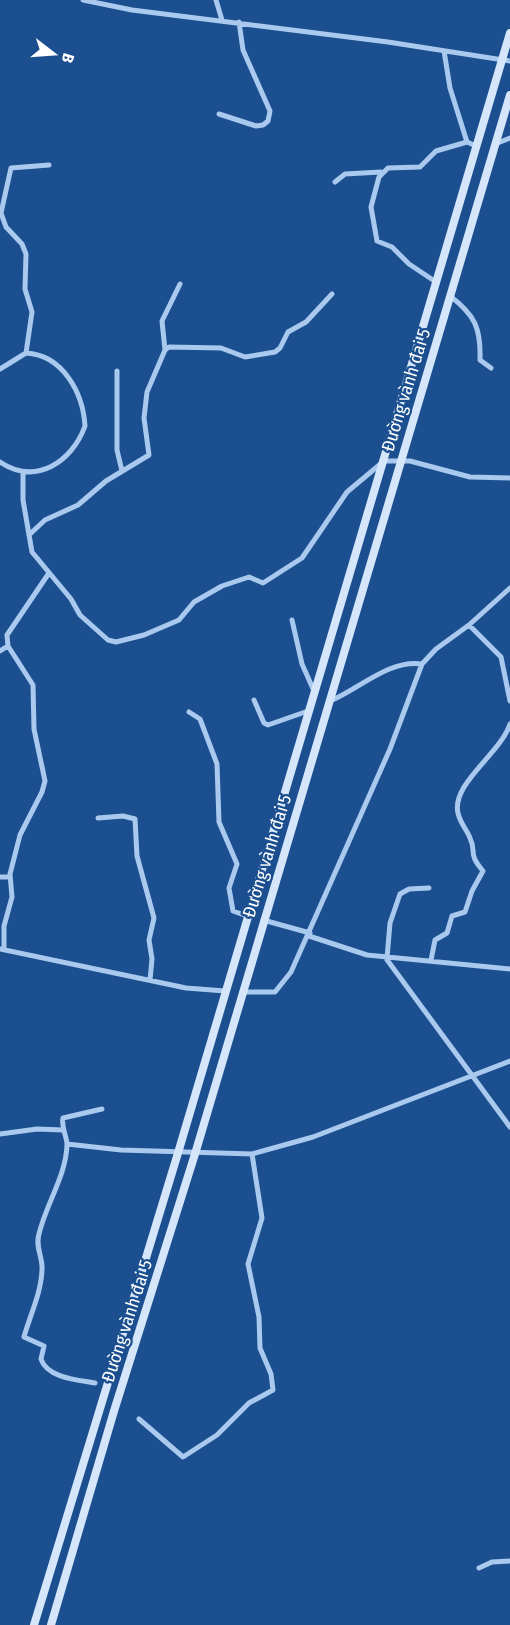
<svg xmlns="http://www.w3.org/2000/svg" width="510" height="1625" viewBox="0 0 510 1625" font-family="'Fira Sans Condensed',sans-serif">
<style>
.lines{fill:none;stroke-linecap:round;stroke-linejoin:round}
.minor{stroke:#a9c9ee;stroke-width:5}
.secondary{stroke:#d6e6fa;stroke-width:8}
.labels{text-anchor:middle;dominant-baseline:central;stroke-width:4.5;stroke-linejoin:round;paint-order:stroke}
.street-label{font-size:18px;fill:#fff;stroke:#1b4f8f}
</style>
<rect width="100%" height="100%" fill="#1b4f8f"/>
<g class="lines">
<path class="minor" d="M83,0L132,10L388,42L510,61
M216,0L222,20
M444,51L450,88L467,142
M219,114L256,126L263,125L268,121L270,111L243,50L239,22
M495,144L510,138
M335,182L345,174L381,172
M436,282L409,264L392,247L377,241L371,207L379,177L388,168L420,167L436,151L467,142L476,146
M450,296C475,315 481,328 480,360L491,368
M165,350L162,321L180,284
M26,353L32,312L25,289L26,254L22,244L6,227L1,213L11,168L49,165
M0,369L26,353C63,355 83,393 85,426C72,462 36,486 0,462
M117,371V450L122,471
M23,472V500L32,552L71,599L80,615L108,640L116,642L144,635L179,620L194,602L222,586L249,577L263,583L302,558L347,492L384,461H410L470,477L510,478
M29,535L45,520L78,505L106,481L149,455L144,418L147,392L165,350L169,347L221,348L245,357L275,352L280,348L288,332L306,322L332,294
M292,620L302,664L314,691
M469,625L501,657L510,701
M0,651L8,646
M254,700L264,723L268,725L308,711
M330,701C358,690 389,659 422,664
M189,712L200,719L217,764L219,822L237,864L229,888L233,911L247,916
M98,818L123,816L135,819L137,856L154,918L149,940L152,959L150,980
M0,877H10
M263,920L310,933
M309,936L367,955L510,969
M0,949L186,988L225,991
M4,949V926L12,897L10,874L20,835L42,792L45,781L34,729L33,685L8,646L7,635L49,573
M385,957L510,1127
M387,958L390,923L400,894L409,889L429,888
M431,960L435,940L447,933L452,916L465,912L472,891L483,871C467,852 477,853 470,838C467,830 460,823 458,813C451,784 501,753 510,724
M242,992H275L291,972L390,749L422,664L436,649L469,625L510,588
M0,1134L37,1129L63,1130
M67,1144L121,1150L252,1154L313,1137L510,1061
M95,1383C78,1380 47,1378 41,1359L44,1346L24,1337C30,1315 41,1294 42,1270C43,1257 35,1248 39,1234C46,1204 66,1176 67,1145C67,1136 61,1128 63,1118L102,1109
M139,1419L183,1457L217,1435L249,1403L273,1390L271,1374L260,1348L259,1317L248,1264L262,1218L252,1154
M479,1568L492,1562L510,1561"/>
<path class="secondary" d="M34,1625L178,1153L510,33
M51,1625L114,1411L195,1154L510,95"/>
</g>
<g class="labels">
<g class="street-label">
<text transform="translate(406 390) rotate(-73)">Đường vành đai 5</text>
<text transform="translate(267 856) rotate(-73)">Đường vành đai 5</text>
<text transform="translate(127 1321) rotate(-72)">Đường vành đai 5</text>
</g>
</g>
<g transform="translate(54 54) rotate(107)" stroke="#1b4f8f" stroke-width="4.5" paint-order="stroke">
<path d="M0-4.5L10 22L0 15L-10 22Z" fill="#ffffff"/>
<text y="-9" font-size="16" font-weight="bold" text-anchor="middle" fill="#ffffff">B</text>
</g>
</svg>
